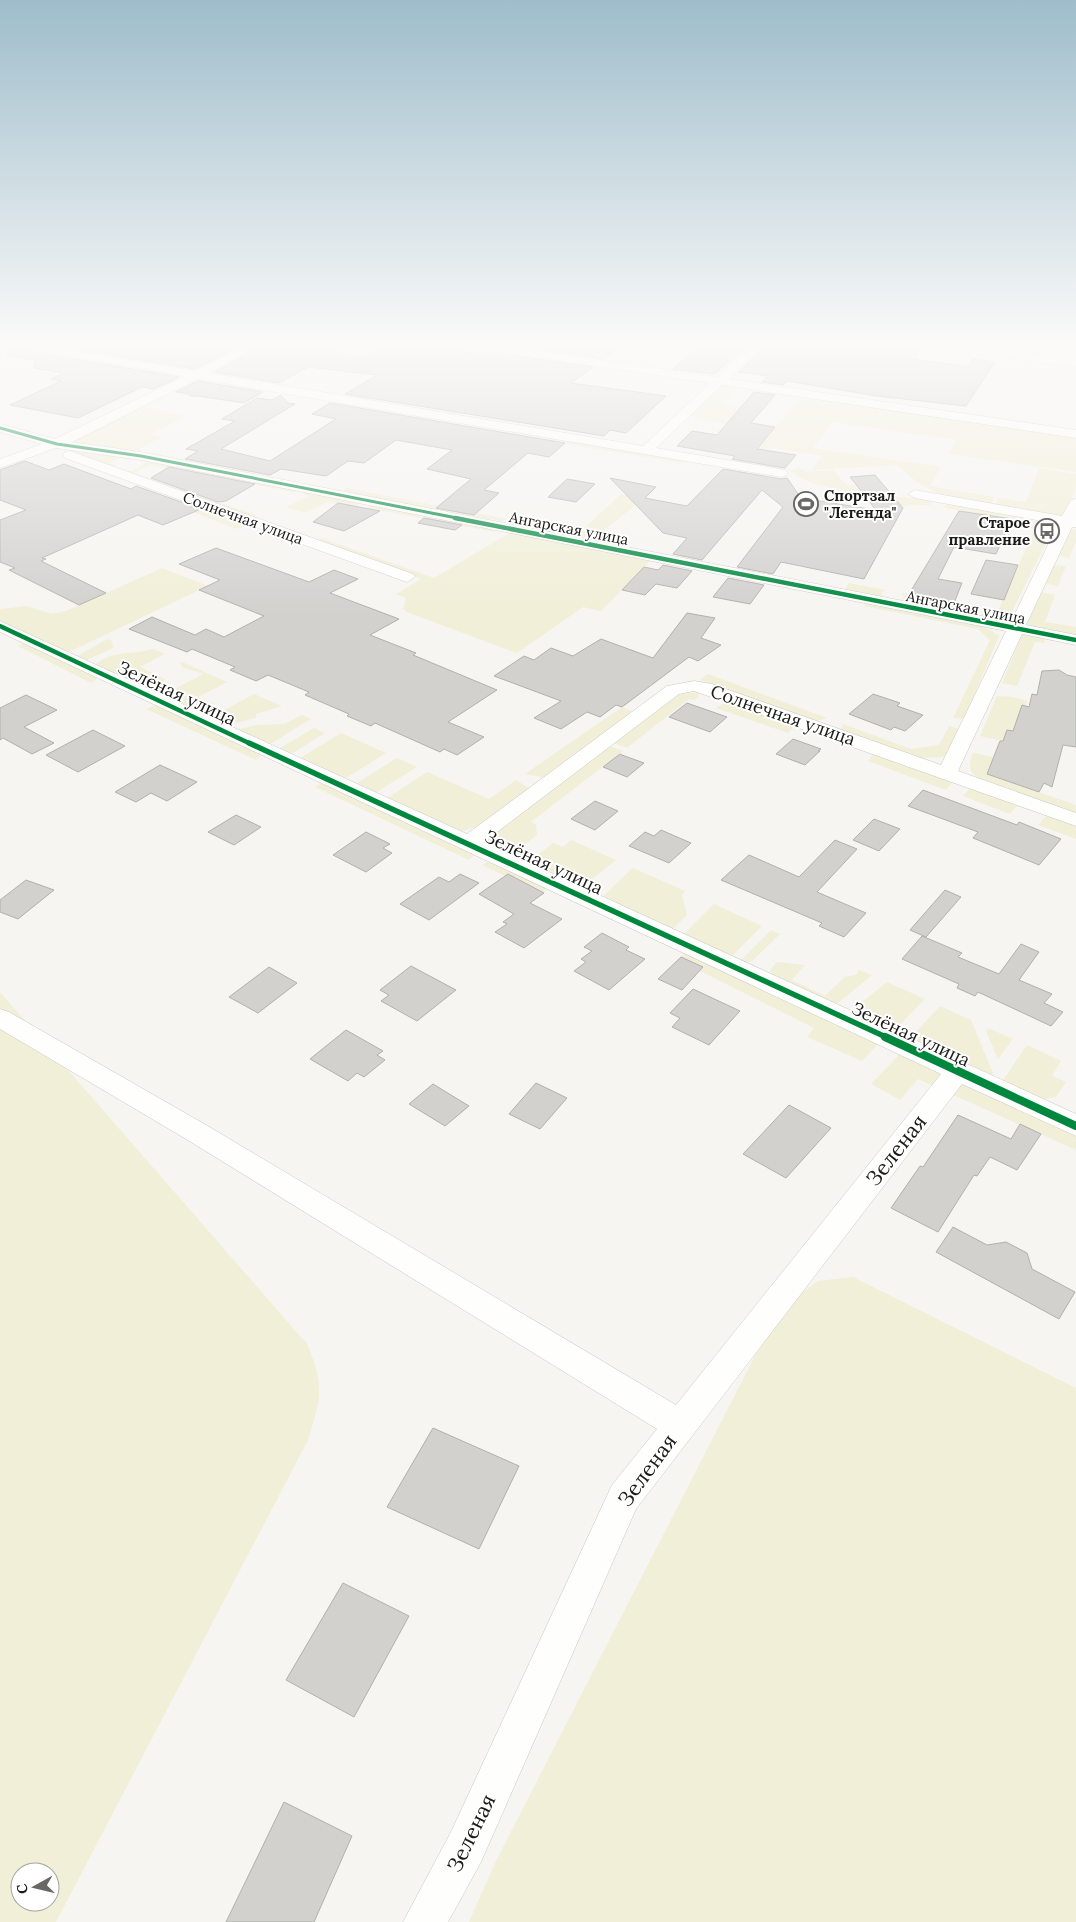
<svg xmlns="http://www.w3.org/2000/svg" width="1076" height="1922" viewBox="0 0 1076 1922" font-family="Lora,serif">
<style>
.green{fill:#f1efd7;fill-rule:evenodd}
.building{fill:#d2d1ce;stroke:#b1b0ad}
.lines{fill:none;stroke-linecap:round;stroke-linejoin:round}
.minor-casing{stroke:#c8c8c5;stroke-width:1}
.minor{fill:#fefefd;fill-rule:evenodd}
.cycleway-far3-casing{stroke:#fff;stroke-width:5}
.cycleway-far2-casing{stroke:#fff;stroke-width:7}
.cycleway-far1-casing{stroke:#fff;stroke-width:9}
.cycleway-casing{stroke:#fff;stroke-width:11}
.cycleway-far3{stroke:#00873e;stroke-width:3}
.cycleway-far2{stroke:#00873e;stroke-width:4.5}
.cycleway-far1{stroke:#00873e;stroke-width:5.5}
.cycleway{stroke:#00873e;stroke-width:8}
.labels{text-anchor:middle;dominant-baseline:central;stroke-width:4;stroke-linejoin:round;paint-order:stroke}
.far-poi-label{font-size:15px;font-weight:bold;fill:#1b1b19;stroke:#fff;text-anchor:start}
.far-street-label{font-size:15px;fill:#1b1b19;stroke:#fff}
.street-label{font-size:18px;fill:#1b1b19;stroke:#fff}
.near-street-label{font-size:21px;fill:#1b1b19;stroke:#fff}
</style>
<rect width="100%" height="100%" fill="#f6f5f1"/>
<path class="green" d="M193,381L141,407L186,416L151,434L161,437L139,449L141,450L135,452L76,442L77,439Z
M723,384L740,386L723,403L741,407L725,424L690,416L689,413Z
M768,390L1076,435V472L949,454L956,440L833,422L813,448L941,467L930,486L994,497L990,506C949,497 927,495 897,465L812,470L822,456L769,447L757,461L781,465L778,469L738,462L751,443L764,440L801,399L763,394Z
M551,437L688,459L683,463L546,441Z
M68,449L132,458L128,460L121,458L110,463L115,465L113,468L69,452Z
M143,460L298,490L293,492L150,465L134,473L256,515L249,518L122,470L132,471L146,463L140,461Z
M798,468L807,472L834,470L846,485L853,484L859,492C845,492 799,483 791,471Z
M1039,468L1076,474V487L1063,517L995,507L998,498L1026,502Z
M347,488L507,519L501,521L342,492Z
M308,492L359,503L357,506L327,502L305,513L286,507L309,496L303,494Z
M621,494L645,498C635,505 596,538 590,539C586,540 579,537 574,536V531L580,532Z
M854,494L930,499L933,504C924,507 915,503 905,506L843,496Z
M182,502H187L246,525L237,529L174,505Z
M949,503L1055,525L1009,618L996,620L980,618L985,608L998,611L1037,524L945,508L944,506Z
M373,505L497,530L494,532L367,508Z
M1076,529V542L1069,558L1057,555L1070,531Z
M511,532L651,560L601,611L583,607L517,653L407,612L403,609L406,598L396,594L421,579L316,541L322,538L434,578Z
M1052,565L1066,566L1058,586L1044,583Z
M162,568L208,586L71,651L64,652L0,621V609L26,606L52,614L66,611Z
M849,583L885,590L881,593L882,596L890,598L889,600L844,591Z
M1040,592L1055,595L1045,622L1076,627V635L1035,628L1028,623Z
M902,593L970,606L965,615L896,600H902L904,597Z
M867,604L980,626L992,631L999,636L964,719L953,718L990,640L978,629L864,606Z
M1027,633L1046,636L1044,643L1035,642L1017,686L1002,683L1022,635Z
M107,639L112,641L113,647L111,649L84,661L76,657Z
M24,643L96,677V680L91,683L18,646Z
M153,649L165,654L140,667L165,679L162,686L151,693L94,666C109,650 134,655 153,649Z
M182,662L227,682L198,697L212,704L211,711L195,713L160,697L203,674L182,667L180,663Z
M708,674L827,718L816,721L700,680Z
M698,692L699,696L694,700L689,699L627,748L613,743L677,695Z
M254,694L282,706L256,714V718L224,726L215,722V715Z
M997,696L1013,697L1027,701L1026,706H1022L1012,743L980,736Z
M729,700L792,724V729L788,733L716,708Z
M156,705L262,754L256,760L146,709Z
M622,707L633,712L547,778L525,774Z
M302,715L311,719L267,746L234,730L257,725L284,724Z
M843,724L911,749L939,745L949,726L959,729L948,752L943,757L918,758L840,730Z
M314,728L325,733L288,756L277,750Z
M341,733L386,753L341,781L297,760Z
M609,746L623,751L531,822L536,825L537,835L523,846L503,853L488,843V838Z
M870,752L954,781L946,790L868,761L872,755Z
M973,753L993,757L986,774L1076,805V815L979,779C968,771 968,765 973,753Z
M397,758L417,767L372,795L352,786Z
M427,772L489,799L516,780L530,789L477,827L463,831H452L383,801Z
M322,783L477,853L469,860L315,787Z
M971,787L1019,804L1010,814L963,796Z
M1047,815L1076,826V839L1038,825Z
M571,840L616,860L580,889L530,866L539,854L553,843L563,847Z
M492,860L547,885L544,893L509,874L505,876L482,865Z
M633,868L685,891L682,895L687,915L671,931L617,908L616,902L603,896Z
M714,904L762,926L730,958L682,936Z
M771,930L780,934L752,961L743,964L739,962Z
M687,952L879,1043L862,1061L807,1037L814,1028L700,971L703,967L681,957Z
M777,962L805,965L792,980L825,996L845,977L856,975L859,970L872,975L833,1007L773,978L770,970Z
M887,982L925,999L891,1034L847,1014Z
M0,992L307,1344C325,1387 321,1397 308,1440L56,1922H0ZM20,1872H50V1902H20Z
M940,1006L971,1020L993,1073L990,1078L908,1040Z
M988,1028L1013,1039L998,1059L986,1031Z
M1027,1045L1061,1061L1052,1076L1066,1082L1056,1097L1039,1100L1001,1083Z
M900,1054L1076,1134V1150L918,1079L900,1100L871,1084Z
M853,1277L1076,1388V1922H469L496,1861L779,1309L818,1281Z"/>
<path class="building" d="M8,346H18L26,351L179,377L154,389L142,387L78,418L10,405L61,381L51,379L64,373L34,368L35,360L7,355Z
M57,346H241L195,369Z
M262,346H297L364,357L381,346H425L479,354L496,353L593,367L571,383L666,396L626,433L610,430L604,436L345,394L377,375L308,367L279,383L215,372Z
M517,346H621L604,359Z
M699,346H747L714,374L673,369Z
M765,346H883L920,351L913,359L968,367L973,359L995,362L966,406L877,396L787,381L783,385L762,382L768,376L739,372Z
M198,381L263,392L244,403L198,396H190L189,394L176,392Z
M754,392L775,395L751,423L775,427L757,449L796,455L785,468L732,459L735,456L677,446L692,431L717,435Z
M281,395L288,403L295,404L221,449L270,461L336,419L312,414L330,403L565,443L549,457L528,453L484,490L499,493L474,515L436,508L471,479L427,469L452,450L396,440L364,463L348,461L326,476L281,469L270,475L185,459L198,451L186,449L235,421L222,419L257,398L272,400Z
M25,461L49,470L64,464L131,489L136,486L201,509L163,525L138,515L42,558L46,559L41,561L106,593L79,605L9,570L15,568L0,562V520L26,510L0,500V470Z
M169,467L255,484L226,501L218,502L151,478Z
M723,469L781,479L787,478L801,498L876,510L850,477L875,475L903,508L864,579L781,562L773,574L737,567L783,507L762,490L702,560L673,554L687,538L663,533L610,478L656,487L645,498L687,506Z
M567,479L595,484L576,502L548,497Z
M338,503L380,511L344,531L313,522Z
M959,511L1012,519L996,554L954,547L938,579L962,583L954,603L909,594Z
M424,518L462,525L455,530L418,523Z
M216,548L309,582L334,570L358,579L330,593L399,619L370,635L416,653L413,655L497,690L448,722L484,737L457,755L444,749L440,752L375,723L371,726L347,716L349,714L305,695L309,692L268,675L256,681L230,670L235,667L192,649L187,652L129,629L152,617L195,635L206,629L224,637L264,616L199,590L220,580L179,564Z
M986,560L1018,565L1004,600L971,594Z
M663,565L692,571L677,588L656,584L645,595L622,590L644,567L658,570Z
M728,578L764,585L750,604L713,597Z
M687,613L715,618L701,638L721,645L698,661L689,657L622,707L616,705L600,717L587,712L561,729L534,718L561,701L494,676L524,656L534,660L551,648L573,656L601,639L653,658Z
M1059,670L1067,675L1076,677V747L1063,745L1052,787L1044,783L1039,792L987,774L1000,741H1003L1007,730L1013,731L1022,705L1029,707L1032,694L1037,695L1042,671Z
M873,694L900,703L897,706L923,715L905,731L894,727L891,730L849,714Z
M26,695L57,710L24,727L54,743L32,754L3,738L0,740V708Z
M687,703L727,717L710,732L669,717Z
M93,730L125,746L78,772L46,755Z
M793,739L821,749L818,751H820L805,765L776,754Z
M620,754L622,755L644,763L627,777L603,767Z
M160,765L197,782L167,801L151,793L136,802L115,792Z
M923,790L1017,825L1019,822L1061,839L1039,865L973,838L978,832L908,806Z
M595,801L618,811L595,830L571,819Z
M236,815L261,827L234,845L208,832Z
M874,819L900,829L879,851L853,840Z
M661,830L691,843L669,863L629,846L645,832L654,836Z
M366,832L390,844L383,848L392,853L366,872L333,855Z
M835,840L857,849L817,892L866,913L844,937L819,926L822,923L721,880L749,855L799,877Z
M460,874L479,883L429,920L400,904L439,877L449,882Z
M508,874L544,893L530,903L562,919L524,948L495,932L507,924L503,922L514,914L479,894Z
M26,880L54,890L18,919L0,912V900Z
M945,890L961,897L926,937L910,930Z
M602,933L629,947L626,950L645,959L609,990L574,971L586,962L581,959L592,951L584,947Z
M922,936L962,953L958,957L999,974L1021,944L1039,952L1019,980L1052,994L1044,1003L1063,1012L1051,1026L978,992L975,996L957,988L959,984L902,959Z
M681,957L703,967L682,990L658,979Z
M411,966L456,990L417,1021L381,1001L389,995L380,990Z
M269,967L297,983L258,1013L229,997Z
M693,989L740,1011L709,1045L672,1027L680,1018L670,1013Z
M346,1030L383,1051L377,1055L385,1060L364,1077L357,1073L348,1081L310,1059Z
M536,1083L567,1098L540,1129L509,1114Z
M433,1084L469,1106L445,1126L409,1104Z
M789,1105L831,1128L786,1178L743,1154Z
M958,1115L1011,1139L1020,1124L1041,1134L1017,1170L990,1157L977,1176L974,1175L938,1232L891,1208L920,1166L923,1167Z
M953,1227L987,1245L1006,1242L1027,1253L1032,1269L1075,1292L1059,1319L936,1252Z
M433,1428L519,1466L479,1549L387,1507Z
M343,1583L409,1616L354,1717L286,1680Z
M284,1802L352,1836L314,1922H226Z"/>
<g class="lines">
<defs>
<path id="minor" d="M20,346H46L195,371L245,346H260L209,373L643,446L710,383L481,349L475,346H504L717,377L750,346H763L729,379L1076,430V438L722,385L656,448L786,470L788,473L786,476L781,477L198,379L72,442L141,452L1011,622L1058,524L915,498L908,494L915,490L1062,516L1071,500L1076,499V527H1072L1026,625L1076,635V645L1022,634L958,771L1076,813V826L694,691L679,694L484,842L1076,1114V1136L962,1084L636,1509L481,1862L448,1922H403L451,1832L612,1485L657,1429L186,1139L0,1029V1009L9,1012L206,1125L676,1405L941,1074L0,632V621L467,834L667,686L694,681L712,684L941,765L1006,631L141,460L56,448L0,468V459L42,444L0,432V424L55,439L185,376L26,349Z
M937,346H970L1076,359V367L943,349Z
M70,451L413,574L415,577L407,582L401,580L65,458L63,455L65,452Z"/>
</defs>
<use href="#minor" class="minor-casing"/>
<use href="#minor" class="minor"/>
<defs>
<path id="cycleway-far3" d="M0,428L57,444L141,456L462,519"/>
<path id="cycleway-far2" d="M455,518L1076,640
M0,626L251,744"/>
<path id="cycleway-far1" d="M249,743L888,1038"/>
<path id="cycleway" d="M885,1037L1076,1126"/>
</defs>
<use href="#cycleway-far3" class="cycleway-far3-casing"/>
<use href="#cycleway-far2" class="cycleway-far2-casing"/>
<use href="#cycleway-far1" class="cycleway-far1-casing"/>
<use href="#cycleway" class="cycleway-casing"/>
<use href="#cycleway-far3" class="cycleway-far3"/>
<use href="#cycleway-far2" class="cycleway-far2"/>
<use href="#cycleway-far1" class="cycleway-far1"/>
<use href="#cycleway" class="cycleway"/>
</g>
<linearGradient id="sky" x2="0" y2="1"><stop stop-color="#9ebdcb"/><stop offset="0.56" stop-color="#fbfaf9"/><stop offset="1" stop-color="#fbfaf9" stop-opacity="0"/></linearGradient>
<rect width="1076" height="615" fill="url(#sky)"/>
<defs>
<symbol id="stadium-ring" viewBox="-11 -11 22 22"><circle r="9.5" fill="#fff" stroke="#686765" stroke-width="1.5"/><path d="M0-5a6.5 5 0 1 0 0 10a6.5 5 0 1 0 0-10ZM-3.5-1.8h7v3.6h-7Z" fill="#686765"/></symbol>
<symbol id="bus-ring" viewBox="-11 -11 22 22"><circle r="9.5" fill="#fff" stroke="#686765" stroke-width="1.5"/><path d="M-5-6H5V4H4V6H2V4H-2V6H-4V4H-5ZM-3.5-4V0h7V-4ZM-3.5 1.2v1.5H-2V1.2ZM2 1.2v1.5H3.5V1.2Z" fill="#686765"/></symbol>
</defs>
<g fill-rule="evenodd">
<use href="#stadium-ring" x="792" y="490" width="28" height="28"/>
<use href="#bus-ring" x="1033" y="517" width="28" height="28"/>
</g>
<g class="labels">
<g class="far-poi-label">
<text x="824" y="495">Спортзал<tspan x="824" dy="17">"Легенда"</tspan></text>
<text x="1030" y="522" text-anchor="end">Старое<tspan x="1030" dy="17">правление</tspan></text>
</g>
<g class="far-street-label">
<text transform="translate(243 518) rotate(20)">Солнечная улица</text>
<text transform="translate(569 528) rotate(11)">Ангарская улица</text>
<text transform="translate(966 607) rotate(11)">Ангарская улица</text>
</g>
<g class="street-label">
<text transform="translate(177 693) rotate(25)">Зелёная улица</text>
<text transform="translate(783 715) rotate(19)">Солнечная улица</text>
<text transform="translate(544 862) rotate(25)">Зелёная улица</text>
<text transform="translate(911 1034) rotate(25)">Зелёная улица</text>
</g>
<g class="near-street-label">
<text transform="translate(896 1150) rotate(-52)">Зеленая</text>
<text transform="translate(647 1470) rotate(-54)">Зеленая</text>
<text transform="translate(471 1833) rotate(-64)">Зеленая</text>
</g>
</g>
<g transform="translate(35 1887) rotate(262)"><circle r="24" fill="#ffffff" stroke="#a4a4a3"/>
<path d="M0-4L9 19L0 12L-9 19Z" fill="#686765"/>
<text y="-8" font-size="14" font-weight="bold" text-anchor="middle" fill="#1b1b19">С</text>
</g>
</svg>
